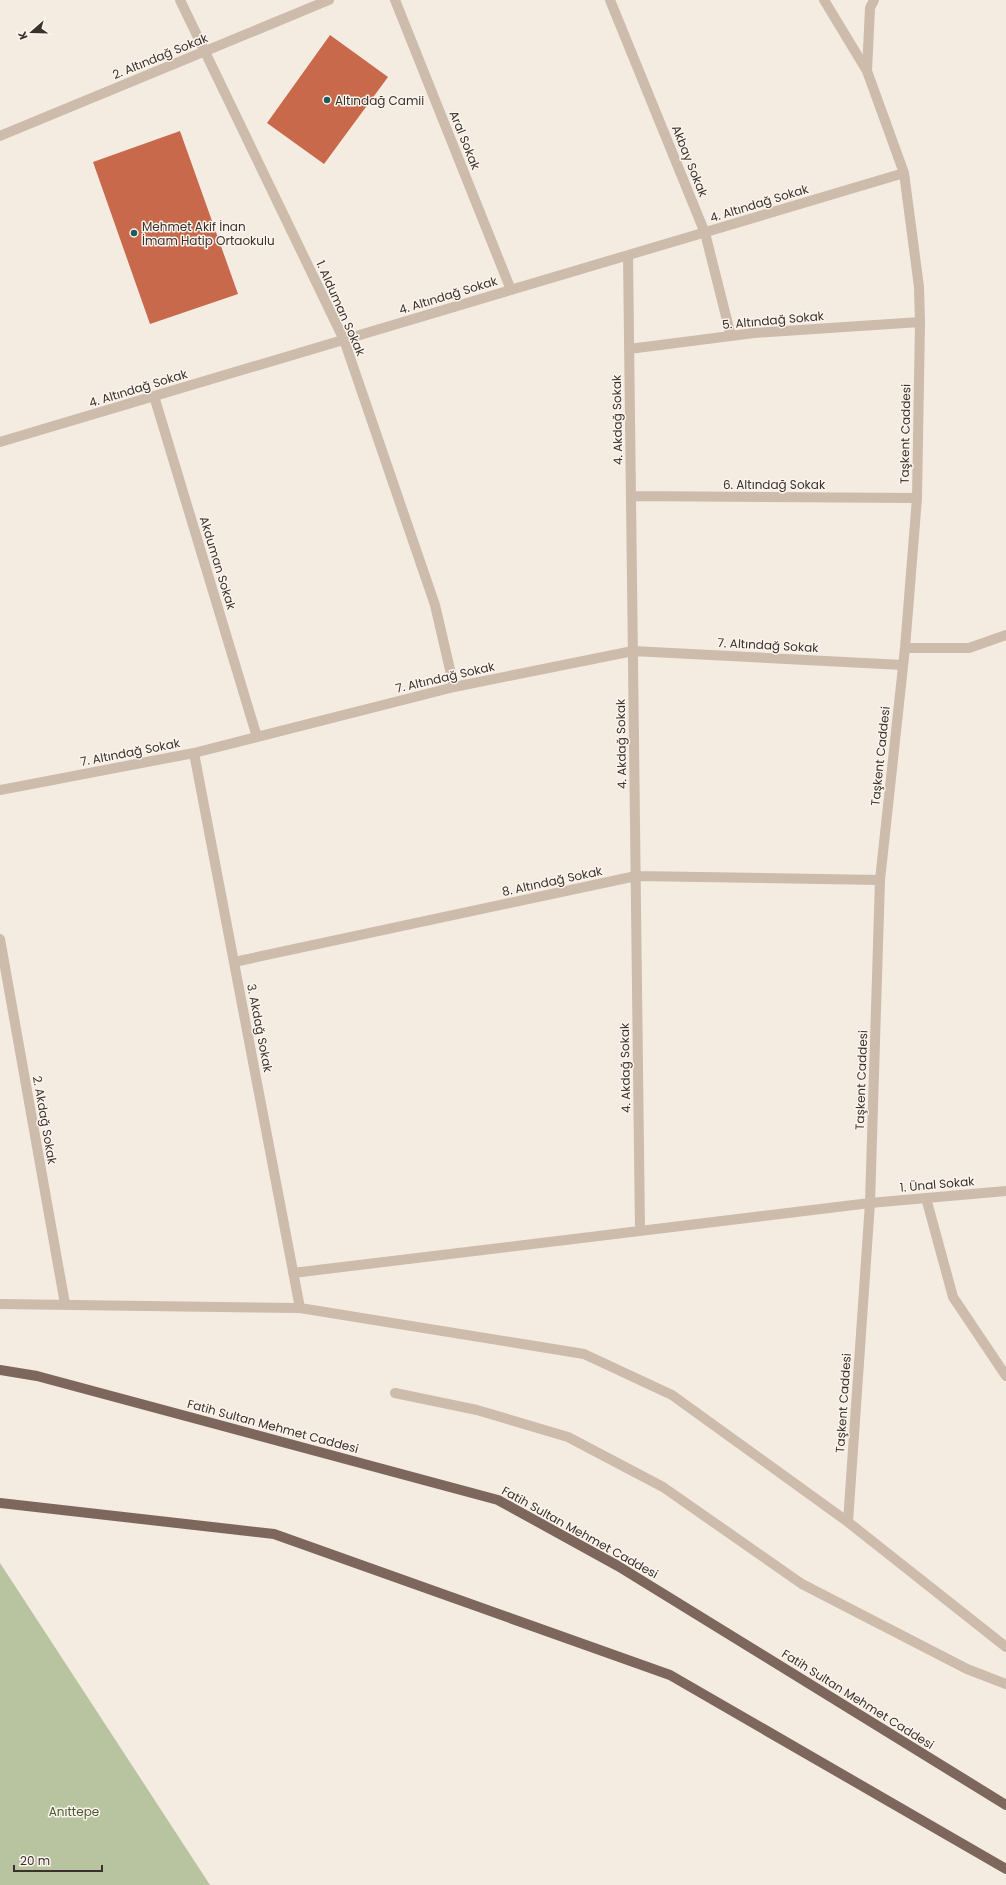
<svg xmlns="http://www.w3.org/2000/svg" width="1006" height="1885" viewBox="0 0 1006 1885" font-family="Poppins,sans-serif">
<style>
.green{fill:#b8c4a0}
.building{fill:#c8694b}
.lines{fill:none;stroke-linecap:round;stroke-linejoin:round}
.minor{stroke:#cdbbac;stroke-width:10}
.major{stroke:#7d675c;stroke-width:10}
.poi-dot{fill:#1f5a5e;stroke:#fbf5ee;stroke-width:1.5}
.labels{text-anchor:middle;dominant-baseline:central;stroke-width:3;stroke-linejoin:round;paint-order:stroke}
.street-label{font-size:12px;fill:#3b302b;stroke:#fbf5ee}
.poi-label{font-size:12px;fill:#3b302b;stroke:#fbf5ee;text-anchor:start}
.park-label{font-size:12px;fill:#4a5a2e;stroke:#fbf5ee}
</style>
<rect width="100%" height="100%" fill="#f4ebe1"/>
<path class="green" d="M0,1563L210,1885H0Z"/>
<path class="building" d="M330,35L388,77L324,164L267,123Z
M180,131L238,294L150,324L93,162Z"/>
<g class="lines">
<path class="minor" d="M180,0L344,340L435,605L454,687
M395,0L511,290
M610,0L705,233L731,336
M824,0L867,71
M0,136L329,0
M628,255L640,1231
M629,349L754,333L920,322
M154,396L257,737
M0,442L904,173
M631,496L917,498
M905,648H969L1006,635
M194,753L300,1308
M0,790L194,753L454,687L633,651L903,665
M0,939L65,1304
M234,962L636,876L880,880
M926,1198L953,1297L1006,1376
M293,1273L870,1203L1006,1191
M0,1304L300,1308L584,1354L672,1395L848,1522L1006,1647
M395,1393L477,1410L568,1437L663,1487L802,1584L967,1669L1006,1684
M848,1522L870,1203L880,880L905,648L917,498L920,322L919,287L904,173L867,71L870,8L874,0"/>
<path class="major" d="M0,1370L37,1376L498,1500L618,1566L1006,1805
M0,1503L274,1534L670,1675L1006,1869"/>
</g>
<g class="poi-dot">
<circle cx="327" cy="100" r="4"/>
<circle cx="134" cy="233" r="4"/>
</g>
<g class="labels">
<g class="street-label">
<text transform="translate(160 56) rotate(-22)">2. Altındağ Sokak</text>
<text transform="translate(465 140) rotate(68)">Aral Sokak</text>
<text transform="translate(690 161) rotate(68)">Akbay Sokak</text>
<text transform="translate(759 203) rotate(-17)">4. Altındağ Sokak</text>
<text transform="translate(448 295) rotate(-17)">4. Altındağ Sokak</text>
<text transform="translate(341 308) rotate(66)">1. Alduman Sokak</text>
<text transform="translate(773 320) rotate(-5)">5. Altındağ Sokak</text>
<text transform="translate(138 388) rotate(-17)">4. Altındağ Sokak</text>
<text transform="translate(617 420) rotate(-91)">4. Akdağ Sokak</text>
<text transform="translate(905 434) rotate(-89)">Taşkent Caddesi</text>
<text x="774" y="484">6. Altındağ Sokak</text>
<text transform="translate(218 563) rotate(73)">Akduman Sokak</text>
<text transform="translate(768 645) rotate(3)">7. Altındağ Sokak</text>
<text transform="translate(445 677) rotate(-13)">7. Altındağ Sokak</text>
<text transform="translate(621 744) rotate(-91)">4. Akdağ Sokak</text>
<text transform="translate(130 752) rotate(-11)">7. Altındağ Sokak</text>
<text transform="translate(880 756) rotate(-84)">Taşkent Caddesi</text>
<text transform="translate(552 881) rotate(-12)">8. Altındağ Sokak</text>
<text transform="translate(260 1028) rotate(79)">3. Akdağ Sokak</text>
<text transform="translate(625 1068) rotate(-91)">4. Akdağ Sokak</text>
<text transform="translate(861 1080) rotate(-88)">Taşkent Caddesi</text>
<text transform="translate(45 1120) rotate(80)">2. Akdağ Sokak</text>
<text transform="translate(937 1184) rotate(-5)">1. Ünal Sokak</text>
<text transform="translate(843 1403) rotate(-86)">Taşkent Caddesi</text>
<text transform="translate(273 1426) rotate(15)">Fatih Sultan Mehmet Caddesi</text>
<text transform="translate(580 1532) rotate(29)">Fatih Sultan Mehmet Caddesi</text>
<text transform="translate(858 1699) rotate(32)">Fatih Sultan Mehmet Caddesi</text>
</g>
<g class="poi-label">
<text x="335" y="100">Altındağ Camii</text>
<text x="142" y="226">Mehmet Akif İnan<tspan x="142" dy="14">İmam Hatip Ortaokulu</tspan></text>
</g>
<g class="park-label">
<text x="74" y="1811">Anıttepe</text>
</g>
</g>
<g transform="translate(32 32) rotate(250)" stroke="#fbf5ee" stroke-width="3" paint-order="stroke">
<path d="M0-3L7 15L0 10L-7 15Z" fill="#3b302b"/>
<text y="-6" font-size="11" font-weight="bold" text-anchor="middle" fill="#3b302b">K</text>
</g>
<path d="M14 1865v6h88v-6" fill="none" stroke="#3b302b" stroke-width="2"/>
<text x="20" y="1865" font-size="12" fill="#3b302b" stroke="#fbf5ee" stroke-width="3" paint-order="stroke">20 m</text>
</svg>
